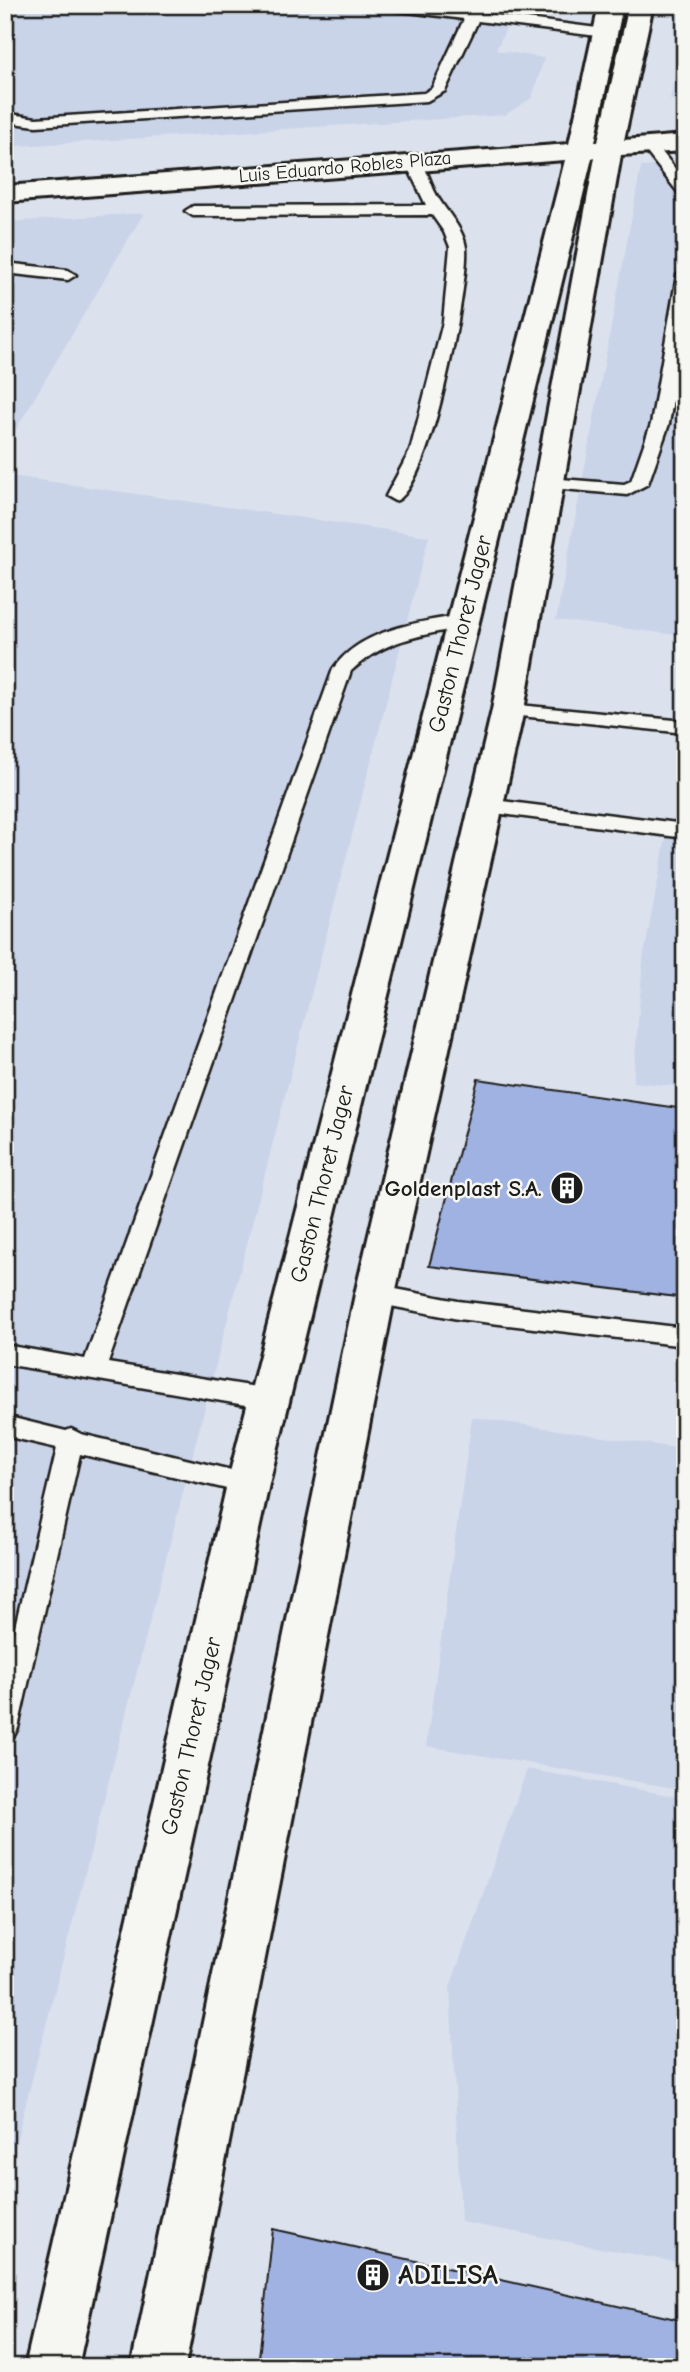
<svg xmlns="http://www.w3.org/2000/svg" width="690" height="2372" viewBox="0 0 690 2372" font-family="'Comic Neue',sans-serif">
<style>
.built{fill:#cad4e9}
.building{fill:#a0b2e1;stroke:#1c1c1c;stroke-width:2}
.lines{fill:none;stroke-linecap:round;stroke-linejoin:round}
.lane-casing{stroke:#1c1c1c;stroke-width:5}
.secondary-casing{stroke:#1c1c1c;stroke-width:6}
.lane{fill:#f6f6f2;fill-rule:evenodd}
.secondary{fill:#f6f6f2;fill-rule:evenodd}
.labels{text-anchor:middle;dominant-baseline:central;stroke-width:5;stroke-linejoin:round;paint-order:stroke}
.far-street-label{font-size:19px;fill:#1c1c1c;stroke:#f6f6f2}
.street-label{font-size:23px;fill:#1c1c1c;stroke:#f6f6f2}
.poi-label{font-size:23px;font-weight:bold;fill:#1c1c1c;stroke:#f6f6f2;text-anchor:end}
.near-poi-label{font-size:28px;font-weight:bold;fill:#1c1c1c;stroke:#f6f6f2;text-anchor:start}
</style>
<rect width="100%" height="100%" fill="#dce2ed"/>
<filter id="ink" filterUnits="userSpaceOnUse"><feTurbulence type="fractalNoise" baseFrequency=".0143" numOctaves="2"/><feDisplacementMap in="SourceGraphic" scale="14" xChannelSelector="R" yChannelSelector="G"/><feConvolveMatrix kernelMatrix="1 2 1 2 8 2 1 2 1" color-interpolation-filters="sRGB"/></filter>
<g filter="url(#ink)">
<path class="built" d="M5,5H517L496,50L544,58L532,98L505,115L5,147Z
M685,17V99L670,100Z
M685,164V636L556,620L641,167Z
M144,213L5,448V222Z
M5,475L429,536L5,2185Z
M666,837L685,839V1087L633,1082L643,959Z
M472,1417L685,1449V1790L426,1746Z
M527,1769L685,1798V2264L461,2222L450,1987Z"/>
<path class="building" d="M478,1079L685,1109V1298L429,1266Z
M273,2229L685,2321V2367H258Z"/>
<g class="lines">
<defs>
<path id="lane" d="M376,5H419L468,11L471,5H485L481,13L605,29L612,33L605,37L478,21L445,91L427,101L36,126L5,122V113L36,118L424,93L432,88L464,19L383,9Z
M649,140L654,142L685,181V197L680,195L641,145Z
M413,157C425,160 430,182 435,192C444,210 464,228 466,248C469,285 430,493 395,501L386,496L410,451L443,322L450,247L444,232L432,215L193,216L185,211L193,206L426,205L405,162Z
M5,263L68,270L76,275L68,280L5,273Z
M685,270V326L669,424L648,484L627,495L542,487L539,483L542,479L548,478L624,484L631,481L651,424L677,275Z
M463,615L472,621L470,625C422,637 389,636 351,671L108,1363L268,1389L277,1392L280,1399L277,1406L268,1409L5,1364V1345L85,1359L333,669C360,629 419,622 463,615Z
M508,704L685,721V733L501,714L498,710L501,706Z
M486,799L685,824V838L479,811L476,806L479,801Z
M375,1285L458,1301L685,1328V1346L458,1319L375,1303L367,1300L363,1294L367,1288Z
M5,1416L66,1431L71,1429L81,1434L248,1474L257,1477L260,1484L257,1491L248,1494L80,1454L18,1728L14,1736L5,1740V1669L57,1448L5,1436Z"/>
<path id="secondary" d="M599,5H623L595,142H598L629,5H653L624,140L685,135V151L621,155L524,710L395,1294L185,2367H131L355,1294L492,710L595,157L592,158L269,1484L78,2367H25L227,1484L565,160L5,202V186L569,144Z"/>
</defs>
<use href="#lane" class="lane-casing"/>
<use href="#secondary" class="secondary-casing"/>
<use href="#lane" class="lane"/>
<use href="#secondary" class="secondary"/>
</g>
</g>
<defs>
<symbol id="building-disc" viewBox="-11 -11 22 22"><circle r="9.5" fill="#1c1c1c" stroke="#f6f6f2"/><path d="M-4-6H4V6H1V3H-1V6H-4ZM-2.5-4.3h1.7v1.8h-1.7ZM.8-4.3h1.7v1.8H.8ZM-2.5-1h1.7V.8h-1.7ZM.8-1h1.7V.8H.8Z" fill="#fff"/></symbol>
</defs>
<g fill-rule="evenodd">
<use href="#building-disc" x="548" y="1169" width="38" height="38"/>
<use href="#building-disc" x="354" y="2256" width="38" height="38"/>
</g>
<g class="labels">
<g class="far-street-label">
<text transform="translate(345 167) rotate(-5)">Luis Eduardo Robles Plaza</text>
</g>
<g class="street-label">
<text transform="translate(460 634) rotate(-76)">Gaston Thoret Jager</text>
<text transform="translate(322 1184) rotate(-76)">Gaston Thoret Jager</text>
<text transform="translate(191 1736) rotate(-77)">Gaston Thoret Jager</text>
</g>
<g class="poi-label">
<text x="542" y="1188">Goldenplast S.A.</text>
</g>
<g class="near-poi-label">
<text x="398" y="2275">ADILISA</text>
</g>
</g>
<rect width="690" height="2372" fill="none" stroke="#f6f6f2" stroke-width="28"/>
<rect x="14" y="14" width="662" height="2344" fill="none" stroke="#1c1c1c" stroke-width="2.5" filter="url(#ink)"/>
</svg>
